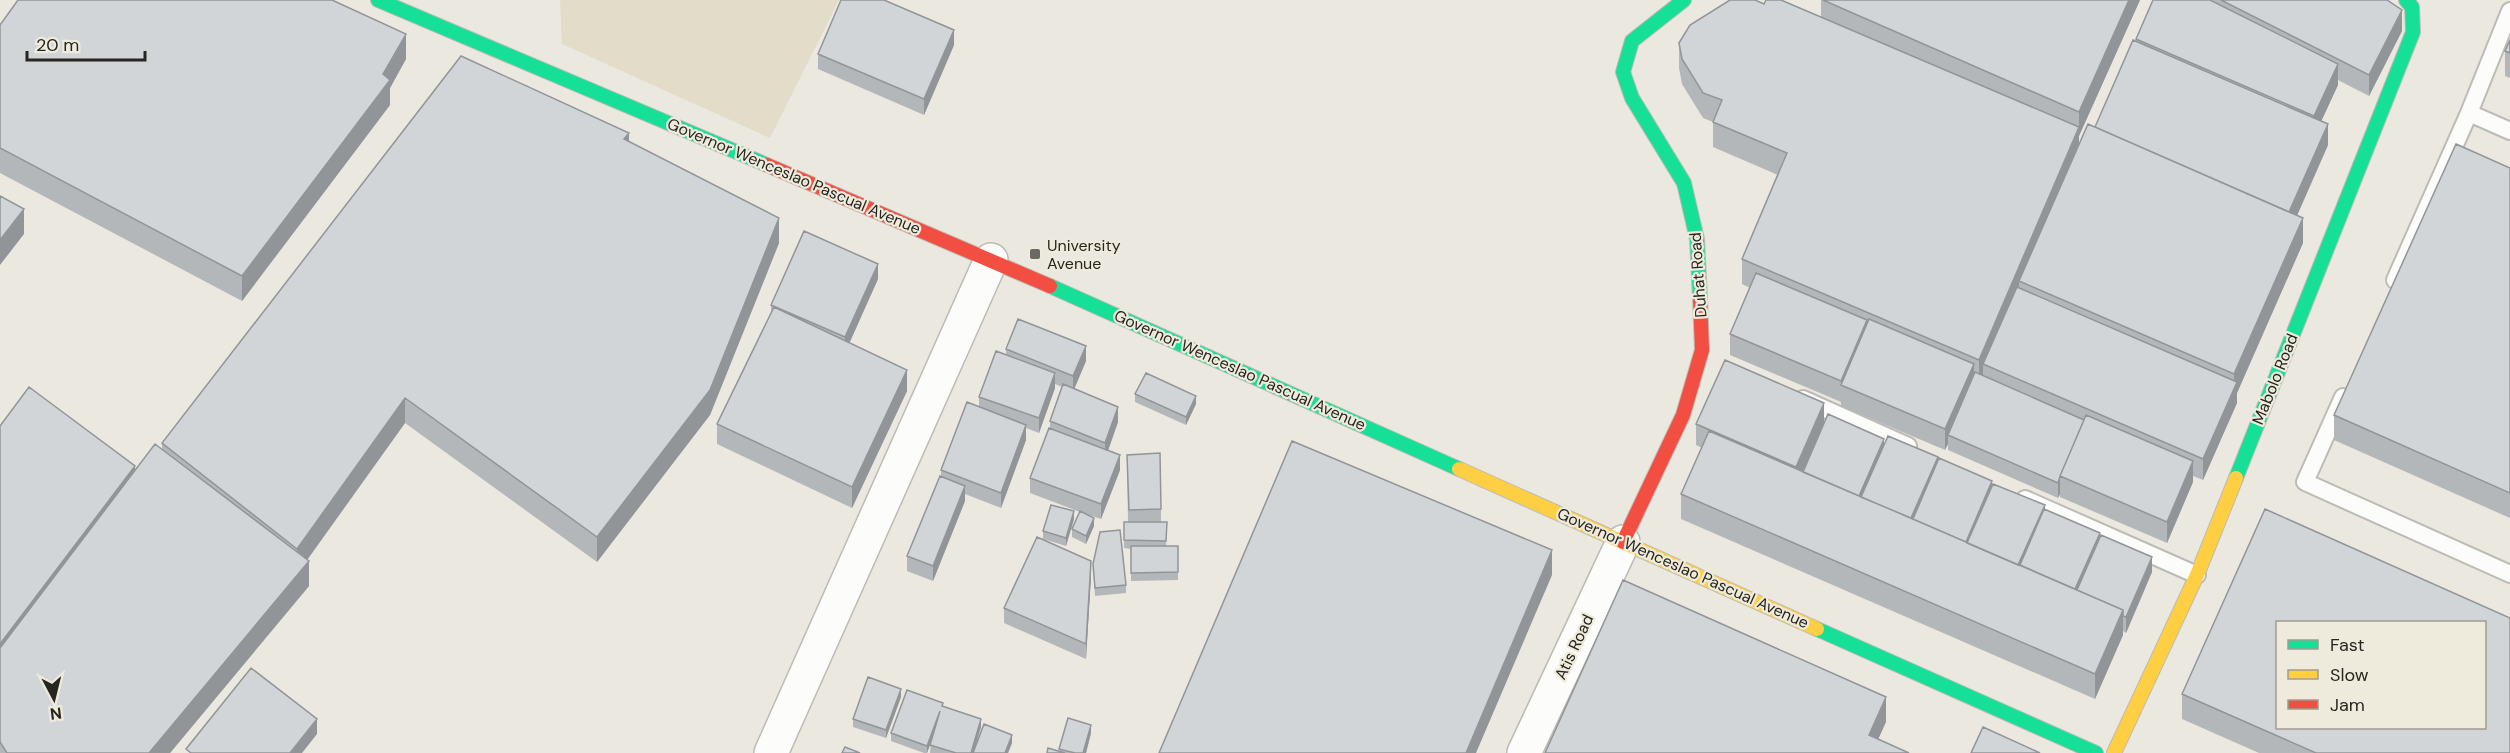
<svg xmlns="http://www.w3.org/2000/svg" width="2510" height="753" viewBox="0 0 2510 753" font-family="'DM Sans',sans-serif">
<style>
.green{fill:#e2dcc9}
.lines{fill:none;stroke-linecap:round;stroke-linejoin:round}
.lane-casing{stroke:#bdbbb5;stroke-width:20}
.street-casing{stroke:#bdbbb5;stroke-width:36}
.fast-casing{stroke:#bdbbb5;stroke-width:16}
.slow-casing{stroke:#bdbbb5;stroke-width:16}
.jam-casing{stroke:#bdbbb5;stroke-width:16}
.lane{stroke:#fcfcfa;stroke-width:16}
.street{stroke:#fcfcfa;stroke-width:33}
.fast{stroke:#16e098;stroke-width:14}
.slow{stroke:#ffcf43;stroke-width:14}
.jam{stroke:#f24e42;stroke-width:14}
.wall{fill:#b4b7ba}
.shaded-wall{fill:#929597}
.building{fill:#d1d5d8;stroke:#929597;stroke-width:1.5;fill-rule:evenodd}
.poi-dot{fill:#6b6963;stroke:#efebdc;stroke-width:2}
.labels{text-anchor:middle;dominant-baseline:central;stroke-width:4.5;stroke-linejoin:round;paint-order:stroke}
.street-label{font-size:16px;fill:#262520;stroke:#efebdc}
.poi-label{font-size:16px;fill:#262520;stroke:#efebdc;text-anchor:start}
</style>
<rect width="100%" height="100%" fill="#ebe8e0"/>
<path class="green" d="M560,0H839L770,138L562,44Z"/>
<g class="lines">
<defs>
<path id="lane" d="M2469,113L2510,131
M2395,280L2469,113L2510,11
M2343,397L2305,482L2510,574
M1803,399L1908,446
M2025,499L2197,575"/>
<path id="street" d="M771,753L991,260
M1524,753L1623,542"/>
<path id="fast" d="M378,0L767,165
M1684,0L1632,41L1623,72L1632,98L1684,183L1697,239L1700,298
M1050,286L1459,469
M2236,478L2413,32L2412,7L2406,0
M1817,629L2096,753"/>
<path id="slow" d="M1459,469L1817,629
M2114,753L2197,575L2236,478"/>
<path id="jam" d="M767,165L1050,286
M1623,542L1683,415L1702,350L1700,298"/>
</defs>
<use href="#lane" class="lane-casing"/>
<use href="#street" class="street-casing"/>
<use href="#fast" class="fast-casing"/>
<use href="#slow" class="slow-casing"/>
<use href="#jam" class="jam-casing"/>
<use href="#lane" class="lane"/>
<use href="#street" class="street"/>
<use href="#fast" class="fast"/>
<use href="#slow" class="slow"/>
<use href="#jam" class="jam"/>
</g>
<path class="wall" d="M1821,0H2140L2079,136V144L2095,127L2136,41V39L2153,0H2387L2402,31L2369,96L2338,80V85L2321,121L2328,145L2297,215L2303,243L2237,393V403L2203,480L2193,476V482L2167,543L2060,497V494L2058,498L1948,450V444L1945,450L1841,406V401V402L1730,355V334L1750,288L1742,284V259L1778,175L1713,147V122L1703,118L1682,84L1679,68V43L1764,4L1821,17Z
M0,25L406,59L390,88V105L242,301L0,173Z
M2510,40V78L2505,76V51Z
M954,45L924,115L818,69V54Z
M629,141L779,243L710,415L597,562L405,423L307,560L309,586L170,753H0V426L135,470L162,450V443Z
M2510,168V518L2334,440V415Z
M878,279L849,343L907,391L852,508L717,444V424L771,313V305Z
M1006,349L1086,361L1074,389L1118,422L1108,451L1120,470L1101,519L1083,513L1094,526L1086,544L1072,537V529L1080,512L1030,493V478L1050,429V421L1062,387L1055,384V388L1039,433L1026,428V440L1001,508L965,494V501L933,581L907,571V556L941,476V470L979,407V397L1006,354Z
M1135,394L1196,404L1186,425L1135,402Z
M1824,423L1884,445L1938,462L2045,509L2100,537L2152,572L2126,633L2123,631V635L2095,699L1681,519V494L1702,448L1696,445V424Z
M1127,455L1161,509V522H1167L1166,546H1178V580L1131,581V549L1124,548V522H1128Z
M1074,519L1066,546L1043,539V531Z
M1093,564L1126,585V593L1095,596Z
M1091,576L1086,659L1004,623V608Z
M2182,694L2510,753H2259L2182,719Z
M901,697L886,738L853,727V719Z
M943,706L981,727L975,749L1012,743L1008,753H930L931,742L927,753H924L891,741V733Z
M1091,733L1086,753H1047L1059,751V749Z"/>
<path class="shaded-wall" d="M2129,0H2140L2079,136V152L2019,281V293L1983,364V376L1979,385V360L2079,128V112Z
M2402,10V31L2369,96V75Z
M954,30V45L924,115V99Z
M406,34V59L390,88V105L242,301V276L383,74Z
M2338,64V85L2314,137V116Z
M2328,124V145L2289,234V213Z
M629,133V158L624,139Z
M24,209V234L0,265V240Z
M779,218V243L710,415L597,562V537Z
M2303,218V243L2237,393V403L2203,480V459L2234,388V374Z
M878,264V279L845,353V337Z
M1867,320V340L1841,385V402V381Z
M1086,346V361L1073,392V376Z
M1974,364V384L1948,435V444L1945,450V429Z
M907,370V391L852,508V487Z
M1055,373V388L1039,433V418Z
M1196,396V404L1186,425V417Z
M405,398V423L297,574V549Z
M1824,403V423L1796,488V467Z
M1118,407V422L1105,459V443Z
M1026,425V440L1001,508V493Z
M1884,439V454L1864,500L1858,498Z
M1120,455V470L1101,519V504Z
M1938,457V472L1915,523L1910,520Z
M2193,461V482L2167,543V522Z
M135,466V491L0,669V644Z
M2060,479V494L2058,498V483Z
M1992,481V496L1970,547L1965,544Z
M965,486V501L933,581V566Z
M2045,505V520L2022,571L2017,567Z
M1074,511V519L1066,546V538Z
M1094,518V526L1086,544V536Z
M2100,533V548L2079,597L2074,592Z
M1552,550V575L1476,753H1466Z
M2152,557V572L2126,633V617Z
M309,561V586L170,753H149Z
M1091,561V576L1086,659V644Z
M2123,610V635L2095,699V674Z
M901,689V697L886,738V730Z
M1886,697V722L1872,753L1869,735Z
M940,711V719L927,753V746Z
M317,719V734L302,753H290Z
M981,719V727L973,753H971Z
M1091,725V733L1086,753H1083Z
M1012,735V743L1008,753H1005Z"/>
<path class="building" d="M18,0H332L406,34L383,74L390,80L242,276L0,148V25Z
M841,0H884L954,30L924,99L818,54Z
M1730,0H1755L1764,4L1766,0H1781L2079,127L1979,360L1742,259L1787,153L1713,122L1722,100L1703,93L1682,59L1679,43L1690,25Z
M1823,0H2129L2079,112Z
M2153,0H2210L2338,64L2314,116L2136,39Z
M2221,0H2387L2402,10L2369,75Z
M2133,40L2328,124L2289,212L2095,127Z
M2510,40V53L2505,51Z
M461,56L629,133L624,139L779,218L710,390L597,537L405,398L297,549L162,443Z
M2088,124L2303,218L2234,374L2019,281Z
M2456,144L2510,168V493L2334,415Z
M0,196L24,209L0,240Z
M804,231L878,264L845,337L771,305Z
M1756,273L1867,320L1841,381L1730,334Z
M2017,287L2237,382L2203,459L1983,364Z
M774,307L907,370L852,487L717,424Z
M1018,319L1086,346L1073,376L1006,349Z
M1869,319L1974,364L1945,429L1841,385Z
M996,351L1055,373L1039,418L979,397Z
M1725,360L1824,403L1796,467L1696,424Z
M1975,372L2084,420L2060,476L2058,483L1948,435Z
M1146,373L1196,396L1186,417L1135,394Z
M1063,384L1118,407L1105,443L1050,421Z
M29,387L135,466L0,644V426Z
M967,402L1026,425L1001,493L941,470Z
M1828,414L1884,439L1859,496L1803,472Z
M2086,415L2193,461L2167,522L2060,476Z
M1049,428L1120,455L1101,504L1030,478Z
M1709,431L2123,610L2095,674L1681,494Z
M1888,436L1938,457L1911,518L1861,497Z
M1292,441L1552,550L1466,753H1159Z
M155,444L309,561L149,753H7L0,742V648Z
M1160,453L1161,509L1129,510L1127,455Z
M1939,458L1992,481L1966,542L1913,519Z
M940,476L965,486L933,566L907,556Z
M1993,484L2045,505L2018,565L1967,543Z
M1051,505L1074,511L1066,538L1043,531Z
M2044,509L2100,533L2075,589L2020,565Z
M2265,509L2510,618V753H2316L2182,694ZM2277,622H2484V728H2277Z
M1080,511L1094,518L1086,536L1072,529Z
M1124,522H1167L1166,541L1124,540Z
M1120,530L1126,585L1095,588L1093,564L1100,532Z
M2101,535L2152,557L2126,617L2123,616V610L2077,590Z
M1037,537L1091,561L1086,644L1004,608Z
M1131,546H1178V572L1131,573Z
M1623,580L1886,697L1869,735L1909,753H1545Z
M251,668L317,719L290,753H191L186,749Z
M868,677L901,689L886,730L853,719Z
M907,690L943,703L942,706L981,719L971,753H956L930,745L940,711L927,746L891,733Z
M1068,718L1091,725L1083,753H1075L1059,749Z
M984,724L1012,735L1005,753H973Z
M1983,727L2040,753H1971Z
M845,747L860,753H842Z
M1048,748L1065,753H1047Z"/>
<rect class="poi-dot" x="1029" y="248" width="12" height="12" rx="3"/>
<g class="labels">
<g class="street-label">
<text transform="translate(794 176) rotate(23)">Governor Wenceslao Pascual Avenue</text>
<text transform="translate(1698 275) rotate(-94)">Duhat Road</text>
<text transform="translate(1240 370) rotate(24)">Governor Wenceslao Pascual Avenue</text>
<text transform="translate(2275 379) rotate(-68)">Mabolo Road</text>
<text transform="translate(1683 568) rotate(24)">Governor Wenceslao Pascual Avenue</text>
<text transform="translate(1574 647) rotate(-65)">Atis Road</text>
</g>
<g class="poi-label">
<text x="1047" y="245">University<tspan x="1047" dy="18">Avenue</tspan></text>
</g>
</g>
<rect x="2276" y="621" width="210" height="108" fill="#efebdc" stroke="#9f9c91" stroke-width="1.5"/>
<rect x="2288" y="640" width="30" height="9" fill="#16e098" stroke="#9f9c91" stroke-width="1.5"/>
<text x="2330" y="651" font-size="18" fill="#262520">Fast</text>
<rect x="2288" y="670" width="30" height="9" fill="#ffcf43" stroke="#9f9c91" stroke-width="1.5"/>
<text x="2330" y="681" font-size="18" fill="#262520">Slow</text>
<rect x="2288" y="700" width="30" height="9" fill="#f24e42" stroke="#9f9c91" stroke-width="1.5"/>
<text x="2330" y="711" font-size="18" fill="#262520">Jam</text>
<g transform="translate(54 699) rotate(173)" stroke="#efebdc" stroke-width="4.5" paint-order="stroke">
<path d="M0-4.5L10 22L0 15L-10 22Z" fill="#262520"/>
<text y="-9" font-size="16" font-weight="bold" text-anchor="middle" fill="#262520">N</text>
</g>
<path d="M27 51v9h118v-9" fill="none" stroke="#262520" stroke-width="3"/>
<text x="36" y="51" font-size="18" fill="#262520" stroke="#efebdc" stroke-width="4.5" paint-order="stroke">20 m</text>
</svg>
